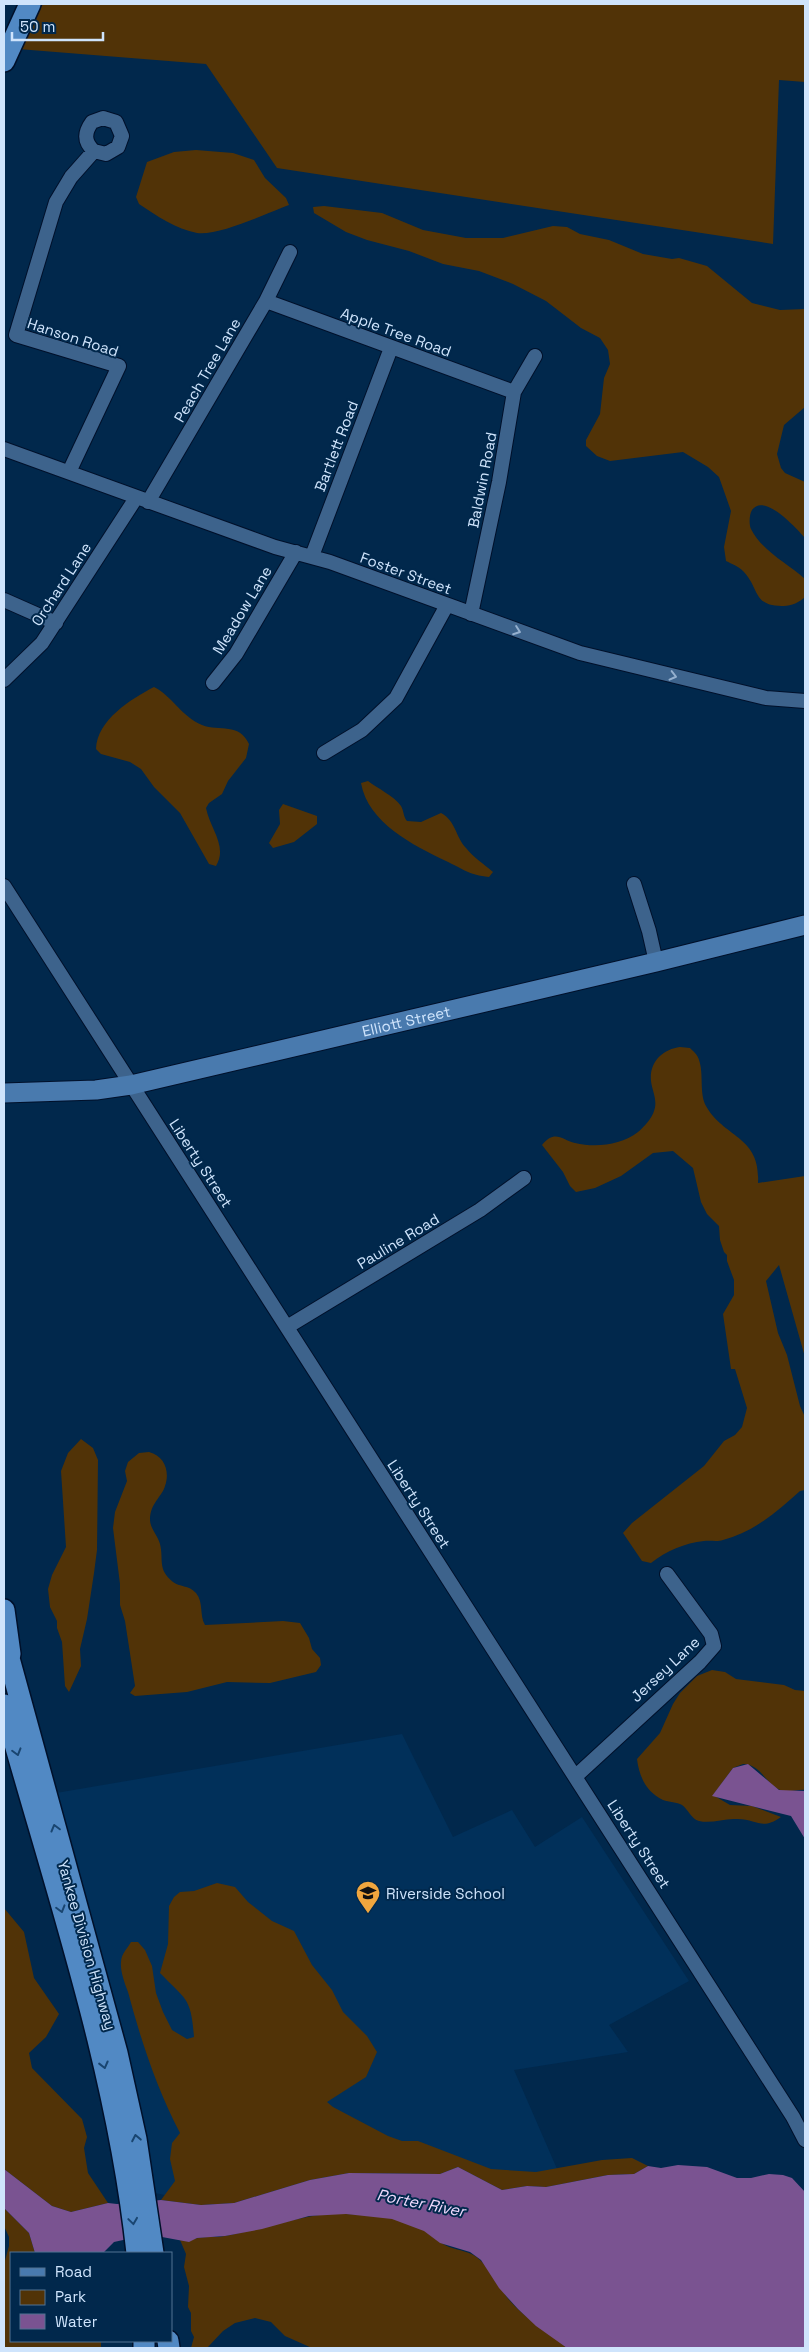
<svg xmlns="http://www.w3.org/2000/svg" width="809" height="2352" viewBox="0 0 809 2352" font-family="'Space Grotesk',sans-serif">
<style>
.built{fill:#01305a}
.green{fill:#513307}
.water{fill:#7a5391}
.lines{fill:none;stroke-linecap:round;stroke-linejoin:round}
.minor-casing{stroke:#00102a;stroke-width:16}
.major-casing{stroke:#00102a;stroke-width:21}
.highway-casing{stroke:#00102a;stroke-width:24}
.minor{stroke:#3d638c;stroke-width:14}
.major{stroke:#497aae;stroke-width:19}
.highway{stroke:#5189c4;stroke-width:21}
.oneway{stroke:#95b0cf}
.oneway2{stroke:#194570}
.labels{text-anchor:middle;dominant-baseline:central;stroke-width:4;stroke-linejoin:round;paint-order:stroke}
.street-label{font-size:15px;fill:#cfe4fc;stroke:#01284c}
.poi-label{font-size:15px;fill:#cfe4fc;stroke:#01284c;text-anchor:start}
.water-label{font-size:16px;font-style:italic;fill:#efd9fd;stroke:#01284c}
</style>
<rect width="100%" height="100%" fill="#01284c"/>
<path class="built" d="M402,1734L453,1837L512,1810L535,1847L582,1817L689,1981L609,2025L628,2052L514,2070L561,2178L189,2200L155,2193L124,2038L56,1793Z"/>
<path class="green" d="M43,4H805V82L779,80L773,244L277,168L206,64L18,49Z
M196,150L233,153L254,160L265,178L286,198L289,205C267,213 219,236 197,233C176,229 157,216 139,204L136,197L147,162L174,152Z
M324,206L382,213L423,230L466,238H503L553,226L567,227L580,234L609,240L643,254L672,259L679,258L707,266L752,303L780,310L805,309V407L784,425L777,454L781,468L785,473L805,482V538C797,529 764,492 752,510C749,515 749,525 751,529C762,551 787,563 805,579V597C800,602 791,606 784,606C752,607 760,588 743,571C738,566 732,564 726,561L724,547L731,511L719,477L708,467L683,452L610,461L597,456L586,446V440L600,414L604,378L610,364L608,350L600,338L581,328L546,301L513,284L479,271L443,264L409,251L367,240L346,232L314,213L313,207Z
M154,687C172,696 181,716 202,725C220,732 239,722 249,744L246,758L228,781L222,794L209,803L206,808C210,829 228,846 216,866L209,864L180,813L154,787L141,769L130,762L101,754L96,749C97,720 131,699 154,687Z
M368,781C377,788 394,796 401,806C404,811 403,816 407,821L421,822L441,813C456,821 455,836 466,848C473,857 484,864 493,872L489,877C469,875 463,869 446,861C413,845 368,823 361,783Z
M283,804L317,816V824L294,842L273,848L269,843L280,824L279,810Z
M680,1047L690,1048C693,1051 698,1055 699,1060C704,1074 699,1093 706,1106C724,1138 761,1136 758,1183L805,1176V1357L779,1265L766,1281L778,1333L787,1355L800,1406L805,1417V1490L800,1491C778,1511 754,1532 723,1540C717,1542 710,1540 704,1541C685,1543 666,1551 651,1563L642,1561L623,1533L632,1523L704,1466L724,1441L735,1435L742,1427L747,1408L735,1369H731L723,1314L734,1295V1280L727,1261V1255L724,1252L720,1240L719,1226L707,1214L701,1202L693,1168L673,1151L653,1153L621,1176L595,1188L576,1192L570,1186L563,1172L542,1145C555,1129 562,1140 575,1143C596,1148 621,1145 638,1132C644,1127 652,1118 654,1111C658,1100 652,1091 651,1081C649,1062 663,1049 680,1047Z
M81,1439L93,1448L98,1460L97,1550L94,1573L87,1619L80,1649L81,1666L69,1692L65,1686L62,1642L57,1628V1621L50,1607L48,1589L52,1575L66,1547L61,1471L68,1453Z
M149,1452C165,1456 170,1472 165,1486C162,1497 150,1503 150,1520C150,1528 158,1536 160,1544C164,1560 157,1569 173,1582C179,1587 189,1585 196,1593C204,1603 199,1615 205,1625L283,1621L300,1623L309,1638L312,1649L320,1658L321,1665L316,1672L270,1683L227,1682L187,1692L135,1696L130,1693L135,1686L125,1621L120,1605V1584L113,1528L115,1512L127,1481L125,1471L128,1462L139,1453Z
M712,1670L725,1672L736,1679L784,1685L795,1690L805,1691V1790C797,1789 786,1794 778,1789C765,1782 760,1764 743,1764L733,1768L713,1795L730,1805L752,1806L781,1817C761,1831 758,1819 737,1819C724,1818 712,1824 699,1821C691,1819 688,1809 682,1805C677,1802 669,1802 663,1800C646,1792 639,1776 637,1759L660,1733L673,1704L680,1693L697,1676Z
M217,1883L235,1887L248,1902L272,1921L294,1931L312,1965L332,1990L343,2012L367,2036L377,2052L366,2077L327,2102L333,2107L388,2136L402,2141H418L491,2169L536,2172L602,2160L632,2158L648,2166L634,2174L608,2175L546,2187L527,2186L502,2190L458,2167L440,2174L349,2173L310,2180L234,2203L201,2205L161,2200L175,2181L170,2159L172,2143L180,2133C157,2089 141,2041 128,1992C125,1984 120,1971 121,1962C121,1954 127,1949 131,1942H138L145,1950L152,1966L156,1993L163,2012L172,2030L187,2039L194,2037C191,1997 186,2000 160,1973L168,1944L169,1906L174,1897L180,1892L194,1891Z
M4,1908L24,1932L34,1978L59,2014L46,2037L29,2053L32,2068L82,2119L87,2137L84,2148L88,2173L108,2203L71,2212L52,2206L4,2169Z
M4,2208L29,2233L35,2253H11V2341H101V2348H4V2264L9,2246V2237L4,2226Z
M327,2214C358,2214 396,2214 424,2230C433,2236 439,2243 449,2247C460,2251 471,2251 480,2260C490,2269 500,2290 511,2302C528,2321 549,2332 567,2348H312L285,2336L271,2322L255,2318L235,2323L223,2331L207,2348H191L194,2337L191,2331V2313L188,2307L189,2286L184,2267L186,2254L180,2240C188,2242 191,2239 198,2238C207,2236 216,2238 225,2236C260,2230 292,2218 327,2214Z"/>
<path class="water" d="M748,1764L779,1790L805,1791V1839L791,1816L712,1796L733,1768Z
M678,2165L707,2167L737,2178H751L769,2174L783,2175L792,2178L805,2192V2348H567L536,2326L518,2309L499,2288L481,2260L470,2252L440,2243L424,2231L392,2219L346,2214L309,2216L262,2229L225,2236L197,2238L189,2242L162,2237H137L114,2242L103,2253H35L29,2233L4,2208V2169L52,2206L71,2212L108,2203L117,2204L161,2200L201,2205L234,2203L310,2180L349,2173L440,2174L458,2167L502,2190L527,2186L546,2187L608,2175L634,2174L648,2166L661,2168Z"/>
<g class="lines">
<defs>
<path id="minor" d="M266,301L514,392
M4,449L275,547L330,562L580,653L766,698L805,701
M69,472L119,366L16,335L56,202L71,177L94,151L106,154L118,147L122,136L116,122L103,118L92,122C84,133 84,142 94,151
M148,502L266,301L290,252
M312,556L391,348
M4,600L56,623
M471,614L499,482L514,392L535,356
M4,680L42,643L136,498
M213,683L236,654L296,552
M324,753L362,730L396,698L447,605
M634,884L649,931L656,962
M4,886L793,2117L805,2140
M287,1327L480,1210L524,1178
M576,1776L700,1662L714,1646L711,1634L667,1574"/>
<g id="major">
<path id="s1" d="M4,1093L96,1090L131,1085L656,962L805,925"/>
</g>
<path id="highway" d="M4,61L30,4
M4,1610L10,1654
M4,1640L117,2053L136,2139L153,2253
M4,1705C54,1886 117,2066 137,2253
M144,2341V2348
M168,2341L169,2348"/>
</defs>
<use href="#minor" class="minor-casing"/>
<use href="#major" class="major-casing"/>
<use href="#highway" class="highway-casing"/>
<use href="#minor" class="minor"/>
<use href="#major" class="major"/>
<use href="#highway" class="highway"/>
</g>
<defs><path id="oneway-chevron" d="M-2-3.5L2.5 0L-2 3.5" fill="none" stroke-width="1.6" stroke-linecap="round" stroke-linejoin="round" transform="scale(1.25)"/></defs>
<g class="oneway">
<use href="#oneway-chevron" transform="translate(517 631) rotate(20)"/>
<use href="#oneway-chevron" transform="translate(673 676) rotate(14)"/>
</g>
<g class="oneway2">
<use href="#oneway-chevron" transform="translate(17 1752) rotate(74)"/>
<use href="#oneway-chevron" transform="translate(55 1828) rotate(-105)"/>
<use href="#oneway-chevron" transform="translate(61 1909) rotate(74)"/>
<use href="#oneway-chevron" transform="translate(104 2065) rotate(76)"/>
<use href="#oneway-chevron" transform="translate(136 2138) rotate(-101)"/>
<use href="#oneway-chevron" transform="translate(133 2221) rotate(82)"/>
</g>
<defs>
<symbol id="school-pin" viewBox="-11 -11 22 30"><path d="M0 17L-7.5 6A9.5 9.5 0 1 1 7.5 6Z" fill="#f0a63e" stroke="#01284c"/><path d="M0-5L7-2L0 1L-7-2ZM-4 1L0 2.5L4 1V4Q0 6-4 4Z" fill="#111"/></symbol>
</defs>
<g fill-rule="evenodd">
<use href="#school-pin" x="354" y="1879" width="28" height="38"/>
</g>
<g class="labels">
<g class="street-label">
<text transform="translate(396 332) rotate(20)">Apple Tree Road</text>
<text transform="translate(73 337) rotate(18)">Hanson Road</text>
<text transform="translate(207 370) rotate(-60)">Peach Tree Lane</text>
<text transform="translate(336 446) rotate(-69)">Bartlett Road</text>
<text transform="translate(482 480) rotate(-79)">Baldwin Road</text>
<text transform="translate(406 573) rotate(20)">Foster Street</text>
<text transform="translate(61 584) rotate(-57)">Orchard Lane</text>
<text transform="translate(242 610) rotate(-59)">Meadow Lane</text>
<text stroke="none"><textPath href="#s1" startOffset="410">Elliott Street</textPath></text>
<text transform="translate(201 1163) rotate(57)">Liberty Street</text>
<text transform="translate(398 1241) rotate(-31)">Pauline Road</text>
<text transform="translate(419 1504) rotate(57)">Liberty Street</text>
<text transform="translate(665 1669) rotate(-43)">Jersey Lane</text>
<text transform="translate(639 1844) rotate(57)">Liberty Street</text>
<text transform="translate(87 1945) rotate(74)">Yankee Division Highway</text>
</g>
<g class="poi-label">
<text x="386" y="1893">Riverside School</text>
</g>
<g class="water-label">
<text transform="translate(421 2203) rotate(11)">Porter River</text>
</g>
</g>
<rect width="809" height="2352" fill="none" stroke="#cfe4fc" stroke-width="10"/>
<rect x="10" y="2252" width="162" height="90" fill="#01284c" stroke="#537392"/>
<rect x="20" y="2268" width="25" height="8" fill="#497aae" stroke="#537392"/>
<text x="55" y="2277" font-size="15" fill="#cfe4fc">Road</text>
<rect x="20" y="2290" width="25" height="15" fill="#513307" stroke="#537392"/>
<text x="55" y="2302" font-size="15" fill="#cfe4fc">Park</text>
<rect x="20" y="2314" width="25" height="15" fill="#7a5391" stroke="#537392"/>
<text x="55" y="2327" font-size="15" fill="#cfe4fc">Water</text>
<path d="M12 32v8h91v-8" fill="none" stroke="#cfe4fc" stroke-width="2.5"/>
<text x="20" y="32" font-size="15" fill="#cfe4fc" stroke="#01284c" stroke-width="4" paint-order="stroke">50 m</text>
</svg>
